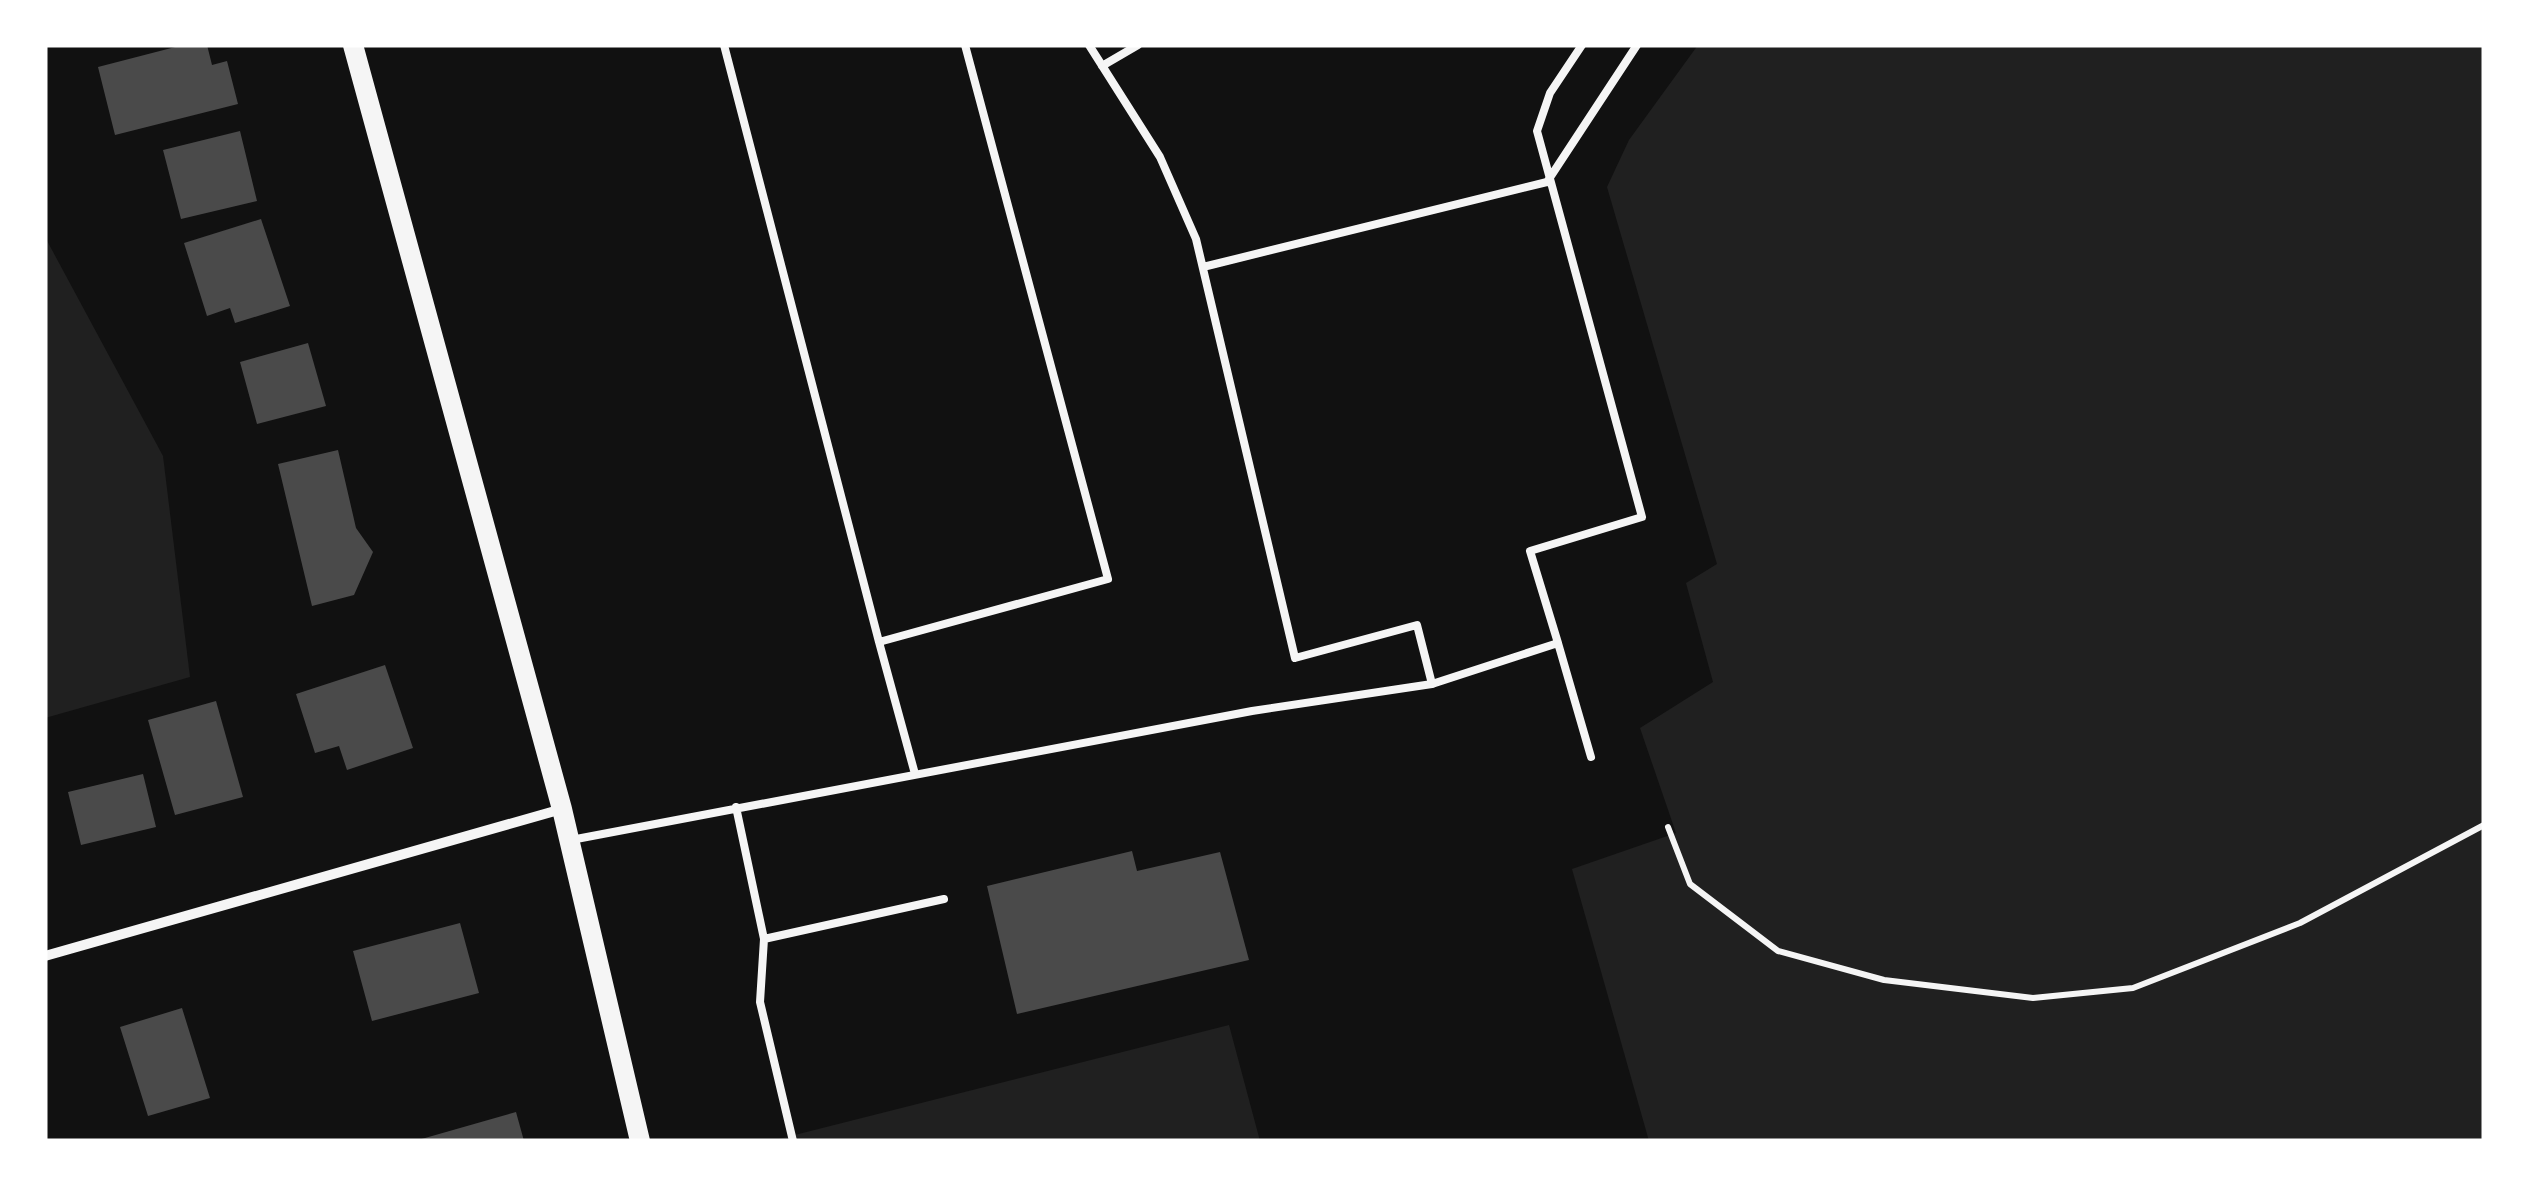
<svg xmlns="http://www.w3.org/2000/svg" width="2529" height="1186" viewBox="0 0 2529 1186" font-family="'Work Sans',sans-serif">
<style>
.green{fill:#202020}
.building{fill:#4a4a4a}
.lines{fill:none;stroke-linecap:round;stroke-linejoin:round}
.path{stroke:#f5f5f5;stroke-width:6}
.service{stroke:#f5f5f5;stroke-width:8}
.minor{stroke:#f5f5f5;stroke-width:10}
.secondary{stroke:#f5f5f5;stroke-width:20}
</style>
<rect width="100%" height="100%" fill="#111"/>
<path class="green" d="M1698,45H2484V1141H1649L1572,869L1676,833L1640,728L1713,682L1686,583L1717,564L1607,187L1629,140Z
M45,237L163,456L190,677L45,718Z
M1229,1025L1260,1141H771Z"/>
<path class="building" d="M183,45H207L212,65L227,61L238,104L115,135L98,67Z
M240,131L257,201L181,219L163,150Z
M261,219L290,306L235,323L230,308L207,316L184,243Z
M308,343L326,406L257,424L240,362Z
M338,450L356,528L373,552L354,595L312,606L278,464Z
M385,665L413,748L347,770L339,746L315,753L296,694Z
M216,701L243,797L175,815L148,720Z
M143,774L156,827L81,845L68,792Z
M1132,851L1137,871L1220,852L1249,960L1017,1014L987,886Z
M460,923L479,993L372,1021L353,951Z
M182,1008L210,1098L148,1116L120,1027Z
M516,1112L524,1141H418V1140Z"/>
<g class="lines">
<path class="path" d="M1668,827L1690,884L1778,951L1884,980L2033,998L2133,988L2300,923L2484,825"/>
<path class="service" d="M724,45L879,642L1108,579L965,45
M1089,45L1160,157L1196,239L1295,658L1417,625L1432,684L1558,643L1530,551L1642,517L1537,131L1550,93L1582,45
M1102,66L1138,45
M1203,267L1547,182L1637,45
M879,642L915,774
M1558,643L1591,757
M736,807L764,939L944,899
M571,840L1252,711L1432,684
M764,939L760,1002L793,1141"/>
<path class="minor" d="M45,956L562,809"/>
<path class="secondary" d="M353,45L562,809L640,1141"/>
</g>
<rect width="2529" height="1186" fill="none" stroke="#ffffff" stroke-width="95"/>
</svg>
